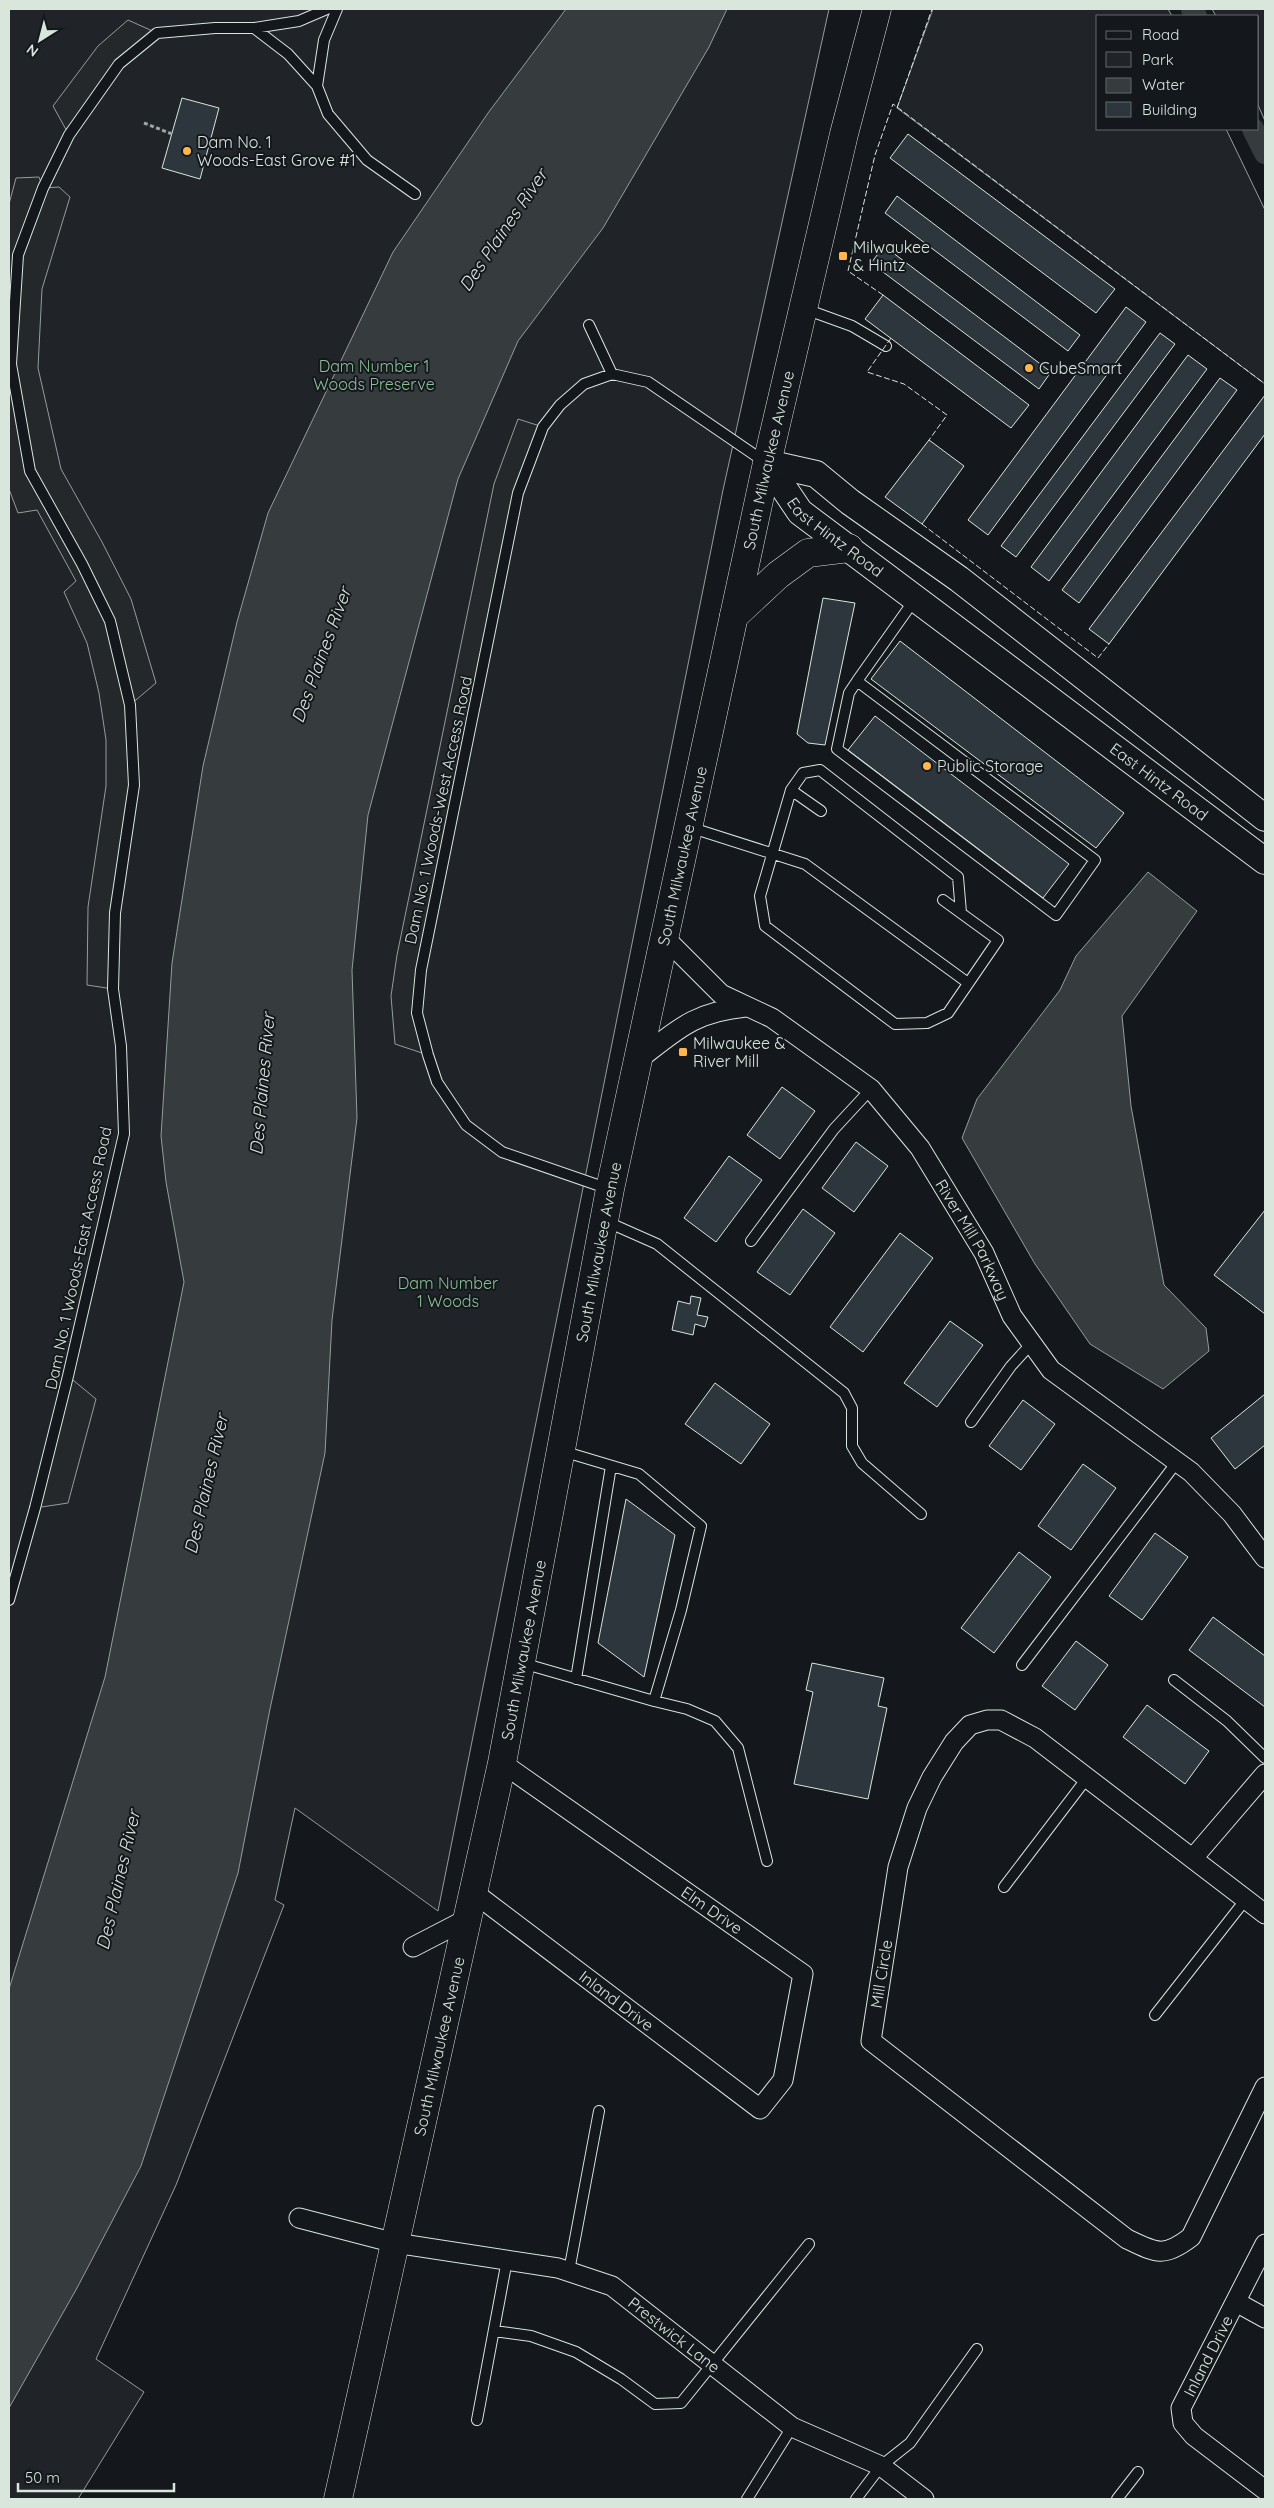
<svg xmlns="http://www.w3.org/2000/svg" width="1274" height="2508" viewBox="0 0 1274 2508" font-family="Quicksand,sans-serif">
<style>
.green{fill:#202428;stroke:#939e99}
.parking{fill:#24282b;stroke:#939e99}
.water{fill:#363b3e;stroke:#939e99}
.lines{fill:none;stroke-linecap:round;stroke-linejoin:round}
.canal{stroke:#363b3e;stroke-width:22}
.building{fill:#2c363c;stroke:#d8e6dc}
.service-casing{stroke:#d8e6dc;stroke-width:12}
.minor-casing{stroke:#d8e6dc;stroke-width:21}
.secondary-casing{stroke:#d8e6dc;stroke-width:28}
.primary-casing{stroke:#d8e6dc;stroke-width:29}
.path{stroke:#9da8a2;stroke-width:3;stroke-dasharray:4 2.5;stroke-linecap:butt}
.service{stroke:#14181c;stroke-width:10}
.minor{stroke:#14181c;stroke-width:19}
.secondary{stroke:#14181c;stroke-width:26}
.primary{stroke:#14181c;stroke-width:28}
.fence{stroke:#d8e6dc;stroke-width:1;stroke-dasharray:6 2.5;stroke-linecap:butt}
.poi-dot{fill:#ffb74d;stroke:#14181c;stroke-width:2}
.labels{text-anchor:middle;dominant-baseline:central;stroke-width:4;stroke-linejoin:round;paint-order:stroke}
.poi-label{font-size:16px;fill:#d8e6dc;stroke:#14181c;text-anchor:start}
.park-label{font-size:16px;fill:#8ac095;stroke:#14181c}
.street-label{font-size:16px;fill:#d8e6dc;stroke:#14181c}
.water-label{font-size:18px;font-style:italic;fill:#d8e6dc;stroke:#14181c}
</style>
<rect width="100%" height="100%" fill="#14181c"/>
<path class="green" d="M9,9H829L723,490L438,1911L295,1808L275,1900L284,1905L176,2185L96,2359L144,2392L78,2499H9Z
M933,9H1168L1172,16H1098V129H1226L1265,210V384L897,108Z
M1212,9H1265V121L1258,105V16H1216Z"/>
<path class="parking" d="M128,20L157,33L119,64L69,135L53,106L98,46Z
M39,177L43,188L59,187L70,197L42,289L38,368L61,469L102,542L131,599L156,683L130,705L134,785L115,913L113,989L87,985L88,907L106,786V740L99,693L87,643L64,592L76,581L37,510L18,513L9,489V204L16,178Z
M518,419L543,427L518,493L417,1013L428,1055L395,1044L391,996L397,955L494,484Z
M68,1376L96,1399L68,1503L35,1508Z"/>
<path class="water" d="M566,9H727L709,47L603,228L518,341L458,479L368,815L352,970L357,1118L332,1320L325,1453L270,1709L238,1873L141,2166L77,2288L9,2408V1989L105,1677L184,1282L166,1182L161,1136L172,963L203,766L237,622L268,513L393,252L488,113Z
M1148,872L1197,911L1122,1016L1131,1106L1164,1285L1206,1328L1209,1351L1163,1389L1090,1344L1035,1264L962,1138L977,1099L1060,990L1076,956Z"/>
<g class="lines">
<path class="canal" d="M1192,9L1196,16
M1253,129L1265,153"/>
</g>
<path class="building" d="M182,98L219,108L200,179L162,168Z
M908,134L1115,289L1096,313L890,158Z
M897,196L1080,335L1068,351L885,213Z
M884,246L1051,372L1039,389L871,263Z
M883,295L1029,405L1011,428L865,319Z
M1126,307L1146,322L988,535L968,520Z
M1160,333L1175,344L1016,557L1001,546Z
M1188,355L1207,369L1049,581L1031,567Z
M1220,378L1237,390L1079,603L1062,590Z
M1265,395V434L1109,644L1089,629Z
M929,440L964,466L922,524L885,497Z
M823,598L855,603L825,745L808,743L797,734Z
M900,641L1124,813L1096,848L871,679Z
M875,716L1069,864L1043,898L848,750Z
M782,1087L815,1111L780,1159L747,1135Z
M856,1142L888,1166L854,1212L822,1188Z
M729,1156L762,1180L716,1242L684,1218Z
M803,1209L835,1233L790,1295L757,1272Z
M1265,1210V1314L1214,1275Z
M900,1233L933,1258L863,1352L830,1327Z
M691,1296L701,1298L697,1315L708,1317L705,1327L695,1324L693,1335L672,1330L678,1301L690,1304Z
M950,1321L983,1345L937,1407L904,1383Z
M715,1383L770,1424L741,1464L685,1424Z
M1265,1394V1445L1235,1469L1211,1438Z
M1023,1400L1055,1424L1021,1470L989,1446Z
M1083,1464L1116,1488L1071,1550L1038,1526Z
M626,1499L675,1535L644,1677L598,1643Z
M1155,1533L1188,1557L1142,1620L1109,1596Z
M1019,1552L1051,1577L994,1653L961,1628Z
M1213,1617L1265,1656V1707L1189,1650Z
M1076,1641L1108,1665L1075,1710L1042,1686Z
M812,1663L884,1678L878,1706L887,1708L868,1799L794,1784L813,1692L806,1690Z
M1147,1705L1209,1751L1185,1784L1123,1737Z"/>
<g class="lines">
<defs>
<path id="service" d="M254,28L288,54L317,86L328,114L367,160L415,194
M317,86L324,40L337,9
M805,309L852,326L886,346
M589,325L612,374
M857,681L1095,860L1056,915L837,749L849,693L857,681L915,599
M791,790L821,811
M689,827L805,864L968,983
M943,900L998,940L948,1013L927,1023L895,1024L765,926L760,896L791,790L803,773L820,770L958,877L961,913
M609,1189L502,1152L466,1125L437,1082L428,1055L417,1013L421,970L518,493L543,427L560,405L584,384L612,374L648,382L765,462
M605,1221L657,1244L844,1393L852,1408V1446L862,1463L921,1514
M751,1241L834,1129L871,1089
M971,1422L1011,1366L1032,1343
M9,1600L35,1508L68,1376L124,1134L121,1046L113,989L115,913L134,785L130,705L110,621L82,564L30,471L11,364L18,255L43,188L69,135L119,64L157,33L215,28H254L299,21L327,9
M522,1663L654,1701L681,1610L701,1526L639,1474L562,1451
M1022,1665L1177,1462
M576,1679L611,1466
M1174,1680L1227,1721L1265,1758
M654,1701L687,1709L715,1721L738,1748L767,1861
M1004,1887L1087,1778
M1155,2015L1246,1899
M569,2271L599,2111
M494,2331L531,2336L576,2352L621,2379L655,2404L681,2403L809,2244
M477,2420L507,2260
M747,2499L792,2427
M856,2499L881,2466L910,2443L977,2349
M1117,2499L1138,2472"/>
<g id="minor">
<path id="s1" d="M665,938L721,994L772,1018L871,1089L920,1148L984,1253L1012,1316L1051,1370L1191,1472L1232,1514L1265,1558"/>
<path d="M638,1060C678,1029 694,1012 746,1007"/>
<path d="M1193,1858L1265,1774"/>
<path id="s2" d="M473,1892L760,2109L783,2080L803,1974L502,1763"/>
<path d="M1265,1914L1035,1738L1001,1720H987L970,1725L954,1742L932,1777L917,1808L898,1867L871,2041L1127,2239C1156,2253 1164,2258 1191,2237L1265,2087"/>
<path d="M413,1947L467,1919"/>
<path id="s3" d="M299,2218L395,2243L558,2268L612,2286L792,2427L881,2466L924,2499"/>
<path d="M1265,2244L1181,2408L1183,2423L1194,2436L1265,2490"/>
<path d="M1236,2302L1265,2318"/>
</g>
<g id="secondary">
<path id="s4" d="M767,463L800,512L1265,861"/>
<path d="M767,463L816,474L850,502L959,579L1265,818"/>
</g>
<g id="primary">
<path d="M734,616L778,575L808,553L849,548"/>
<path id="s5" d="M338,2499L502,1763L610,1189L767,463L844,134L877,9"/>
</g>
</defs>
<use href="#service" class="service-casing"/>
<use href="#minor" class="minor-casing"/>
<use href="#secondary" class="secondary-casing"/>
<use href="#primary" class="primary-casing"/>
<path class="path" d="M144,123L172,134"/>
<use href="#service" class="service"/>
<use href="#minor" class="minor"/>
<use href="#secondary" class="secondary"/>
<use href="#primary" class="primary"/>
<path class="fence" d="M897,108L932,9
M883,295L848,271L875,155L893,104L1265,384
M891,338L867,372L904,384L947,415L929,440
M922,524L1098,658L1109,644"/>
</g>
<g class="poi-dot">
<circle cx="187" cy="151" r="5"/>
<rect x="838" y="251" width="10" height="10" rx="2.5"/>
<circle cx="1029" cy="368" r="5"/>
<circle cx="927" cy="766" r="5"/>
<rect x="678" y="1047" width="10" height="10" rx="2.5"/>
</g>
<g class="labels">
<g class="poi-label">
<text x="197" y="142">Dam No. 1<tspan x="197" dy="18">Woods-East Grove #1</tspan></text>
<text x="853" y="247">Milwaukee<tspan x="853" dy="18">&amp; Hintz</tspan></text>
<text x="1039" y="368">CubeSmart</text>
<text x="937" y="766">Public Storage</text>
<text x="693" y="1043">Milwaukee &amp;<tspan x="693" dy="18">River Mill</tspan></text>
</g>
<g class="park-label">
<text x="374" y="366">Dam Number 1<tspan x="374" dy="18">Woods Preserve</tspan></text>
<text x="448" y="1283">Dam Number<tspan x="448" dy="18">1 Woods</tspan></text>
</g>
<g class="street-label">
<text stroke="none"><textPath href="#s5" startOffset="2084">South Milwaukee Avenue</textPath></text>
<text stroke="none"><textPath href="#s4" startOffset="102">East Hintz Road</textPath></text>
<text stroke="none"><textPath href="#s4" startOffset="508">East Hintz Road</textPath></text>
<text transform="translate(438 810) rotate(-78)">Dam No. 1 Woods-West Access Road</text>
<text stroke="none"><textPath href="#s5" startOffset="1679">South Milwaukee Avenue</textPath></text>
<text stroke="none"><textPath href="#s1" startOffset="440">River Mill Parkway</textPath></text>
<text stroke="none"><textPath href="#s5" startOffset="1274">South Milwaukee Avenue</textPath></text>
<text transform="translate(78 1258) rotate(-78)">Dam No. 1 Woods-East Access Road</text>
<text stroke="none"><textPath href="#s5" startOffset="869">South Milwaukee Avenue</textPath></text>
<text transform="translate(712 1910) rotate(35)">Elm Drive</text>
<text transform="translate(881 1974) rotate(-81)">Mill Circle</text>
<text stroke="none"><textPath href="#s2" startOffset="180">Inland Drive</textPath></text>
<text stroke="none"><textPath href="#s5" startOffset="464">South Milwaukee Avenue</textPath></text>
<text stroke="none"><textPath href="#s3" startOffset="400">Prestwick Lane</textPath></text>
<text transform="translate(1208 2356) rotate(-63)">Inland Drive</text>
</g>
<g class="water-label">
<text transform="translate(503 230) rotate(-56)">Des Plaines River</text>
<text transform="translate(321 655) rotate(-70)">Des Plaines River</text>
<text transform="translate(262 1084) rotate(-85)">Des Plaines River</text>
<text transform="translate(206 1484) rotate(-77)">Des Plaines River</text>
<text transform="translate(118 1880) rotate(-77)">Des Plaines River</text>
</g>
</g>
<rect width="1274" height="2508" fill="none" stroke="#d8e6dc" stroke-width="20"/>
<rect x="1096" y="15" width="162" height="115" fill="#14181c" stroke="#626a69"/>
<rect x="1106" y="31" width="25" height="8" fill="#14181c" stroke="#626a69"/>
<text x="1142" y="40" font-size="15" fill="#d8e6dc">Road</text>
<rect x="1106" y="52" width="25" height="15" fill="#202428" stroke="#626a69"/>
<text x="1142" y="65" font-size="15" fill="#d8e6dc">Park</text>
<rect x="1106" y="78" width="25" height="15" fill="#363b3e" stroke="#626a69"/>
<text x="1142" y="90" font-size="15" fill="#d8e6dc">Water</text>
<rect x="1106" y="102" width="25" height="15" fill="#2c363c" stroke="#626a69"/>
<text x="1142" y="115" font-size="15" fill="#d8e6dc">Building</text>
<g transform="translate(40 40) rotate(216)" stroke="#14181c" stroke-width="4" paint-order="stroke">
<path d="M0-4L9 19L0 12L-9 19Z" fill="#d8e6dc"/>
<text y="-8" font-size="14" font-weight="bold" text-anchor="middle" fill="#d8e6dc">N</text>
</g>
<path d="M18 2483v8h156v-8" fill="none" stroke="#d8e6dc" stroke-width="2.5"/>
<text x="25" y="2483" font-size="15" fill="#d8e6dc" stroke="#14181c" stroke-width="4" paint-order="stroke">50 m</text>
</svg>
